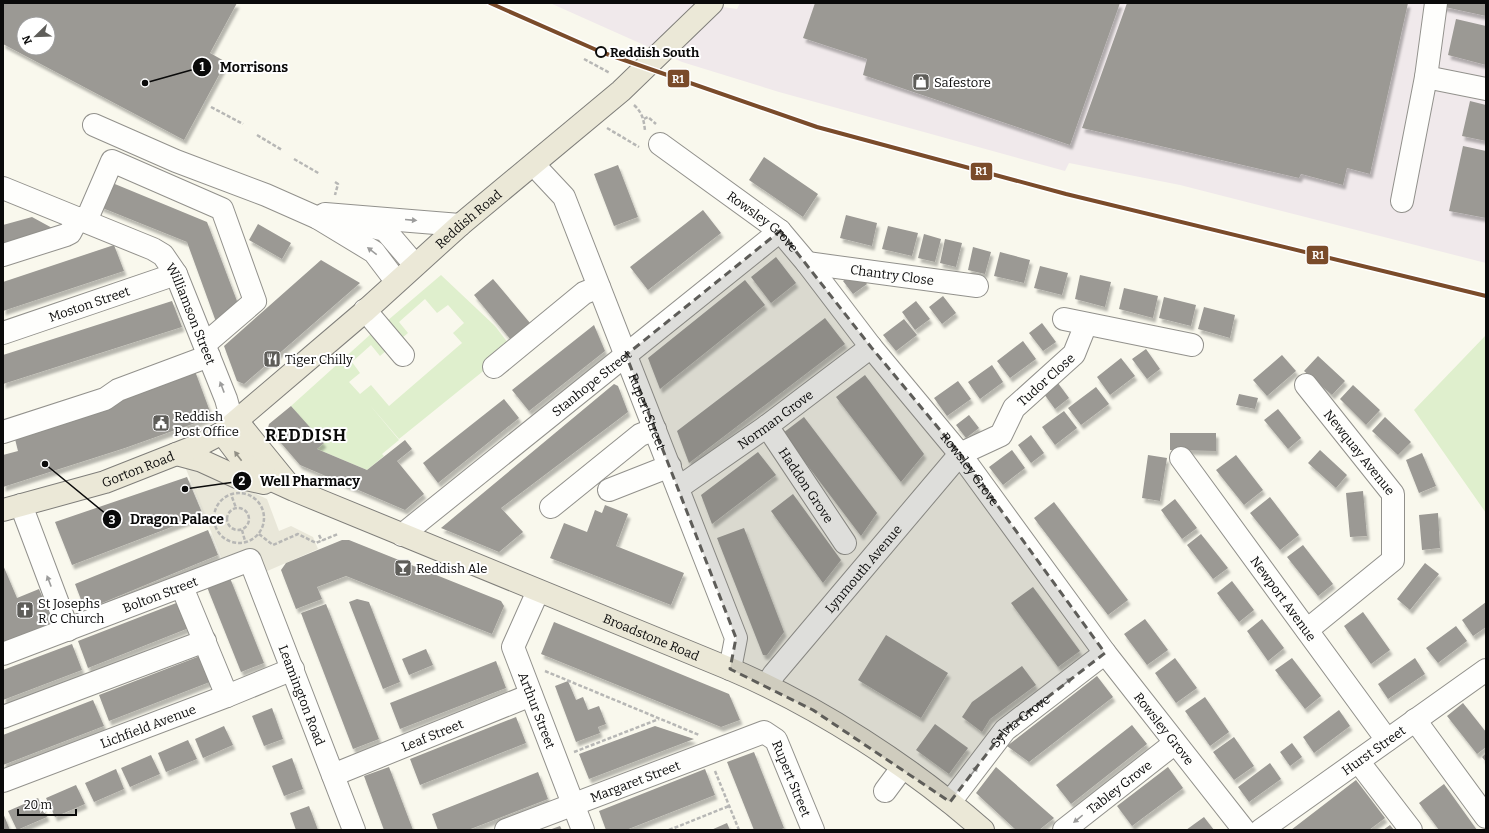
<svg xmlns="http://www.w3.org/2000/svg" width="1489" height="833" viewBox="0 0 1489 833" font-family="Bitter,serif">
<style>
.industrial{fill:#f0e9eb}
.green{fill:#dfefcd}
.plaza{fill:#e9e7d9}
.building{fill:#9b9994;fill-rule:evenodd;filter:url(#shadow)}
.lines{fill:none;stroke-linecap:round;stroke-linejoin:round}
.minor-casing{stroke:#92918c;stroke-width:24}
.major-casing{stroke:#7f7e7a;stroke-width:24}
.path{stroke:#b7b7b5;stroke-width:2.5;stroke-dasharray:4 2;stroke-linecap:butt}
.minor{stroke:#fefefc;stroke-width:22}
.major{stroke:#ebe8d7;stroke-width:22}
.rail-1-casing{stroke:#fff;stroke-width:7}
.rail-1{stroke:#7a4b2a;stroke-width:4}
.oneway{fill:#9c9c9b}
.oneway2{fill:#918f85}
.marked{fill:#5e5d59;fill-opacity:0.2;stroke:#5e5d59;stroke-width:3;stroke-dasharray:8 5;stroke-linejoin:round}
.stop-dot{fill:#fff;stroke:#0a0a0a;stroke-width:2}
.labels{text-anchor:middle;dominant-baseline:central;stroke-width:4;stroke-linejoin:round;paint-order:stroke}
.stop-label{font-size:13px;font-weight:bold;fill:#0a0a0a;stroke:#fff;text-anchor:start}
.poi-label{font-size:13px;fill:#0a0a0a;stroke:#fff;text-anchor:start}
.street-label{font-size:13px;fill:#0a0a0a;stroke:#fff}
.district-label{font-size:17px;font-weight:bold;letter-spacing:1px;fill:#0a0a0a;stroke:#fff}
.leader{fill:none;stroke:#0a0a0a;stroke-width:1.5}
.callout-dot{fill:#0a0a0a;stroke:#fff;stroke-width:1.5}
.mark-label{font-size:12px;text-anchor:middle;font-weight:bold;fill:#fff}
.callout-label{font-size:14px;text-anchor:middle;font-weight:bold;fill:#0a0a0a;stroke:#fff;stroke-width:4;stroke-linejoin:round;paint-order:stroke}
.line-badge{stroke:#fff;stroke-width:1.5}
.badge-label{font-size:11px;text-anchor:middle;font-weight:bold;fill:#fff}
</style>
<defs>
<filter id="shadow"><feDropShadow dx="2.5" dy="4.5" stdDeviation="1" flood-color="#0004"/></filter>
</defs>
<rect width="100%" height="100%" fill="#f9f8ed"/>
<path class="industrial" d="M550,3H695L737,9L740,3H1486V263L1180,185L1069,163L1065,171L779,92L682,62Z"/>
<path class="green" d="M441,275L495,326L512,348L399,439L369,404L399,440L382,454L384,456L367,470L317,449L323,443L291,406L372,333L387,350L380,356L371,345L352,362L360,373L349,382L360,394L371,385L389,406L462,343L453,333L464,323L448,305L437,313L425,299L399,322L408,333L402,338L387,321Z
M1486,335V513L1414,410Z"/>
<path class="plaza" d="M193,468L217,476L267,499L279,531L291,526L313,537L318,549L265,572L244,550L222,559L186,469Z"/>
<path class="building" d="M3,3H237L210,53L226,62L184,140L3,44ZM24,24H48V48H24Z
M815,3H1120L1070,145L863,75L867,59L803,38Z
M1127,3H1408L1370,174L1347,168L1343,185L1301,174L1299,178L1082,128Z
M1441,3H1486V16L1440,6Z
M1456,19L1486,26V65L1448,55Z
M1470,101L1486,105V141L1462,136Z
M1463,146L1486,151V218L1449,211Z
M764,157L818,194L803,217L749,180Z
M618,165L638,217L614,226L594,174Z
M110,182L207,222L240,309L219,330L187,242L100,207Z
M703,210L721,233L648,290L630,267Z
M846,215L877,223L872,246L840,238Z
M32,217L54,229L3,248V225Z
M258,224L291,243L282,259L249,240Z
M888,226L918,233L912,256L882,249Z
M924,234L941,239L935,262L918,258Z
M945,239L962,243L956,267L940,263Z
M114,245L124,271L3,311V282Z
M973,247L991,252L985,274L968,270Z
M1000,252L1030,260L1024,283L994,276Z
M776,257L796,283L771,303L751,277Z
M321,260L360,283L244,384L237,381L224,346Z
M1040,266L1068,273L1062,295L1034,288Z
M857,271L867,284L853,294L843,281Z
M1080,275L1111,282L1105,307L1075,299Z
M493,279L535,329L515,345L474,295Z
M745,280L765,305L660,389L648,358Z
M1124,288L1158,296L1153,318L1119,309Z
M943,296L956,313L942,324L929,307Z
M1164,297L1196,305L1191,326L1159,318Z
M172,301L182,327L3,384V355Z
M916,301L930,319L915,330L902,312Z
M1204,307L1235,315L1230,338L1198,329Z
M825,318L845,344L689,463L677,431Z
M904,319L917,335L896,351L883,335Z
M1042,323L1056,342L1043,351L1029,333Z
M594,325L605,351L529,411L512,390Z
M1023,341L1036,359L1010,378L997,361Z
M1146,349L1160,369L1147,379L1132,359Z
M1282,355L1296,371L1267,396L1253,380Z
M1318,356L1345,381L1332,395L1304,371Z
M1121,358L1135,376L1110,395L1097,377Z
M992,365L1003,382L980,399L968,382Z
M195,371L212,417L125,448L3,487V455L18,451L15,439Z
M865,375L924,454L901,482L836,397Z
M958,381L971,399L947,416L934,398Z
M1058,383L1069,398L1055,409L1044,394Z
M614,384L618,386L628,412L501,508L523,532L499,552L441,528Z
M1353,385L1380,410L1366,425L1340,399Z
M1096,387L1109,404L1081,425L1068,408Z
M1239,394L1258,398L1255,409L1236,405Z
M504,399L519,418L438,483L423,463Z
M291,406L324,443L317,449L367,470L405,440L412,449L397,461L424,494L405,510L300,465L268,428L269,424Z
M1278,409L1301,438L1288,449L1264,420Z
M1064,411L1077,428L1055,445L1042,427Z
M969,415L979,428L966,438L956,425Z
M804,417L877,513L861,536L783,433Z
M1385,417L1411,442L1398,455L1372,431Z
M1170,433H1216V451L1170,450Z
M1031,435L1044,453L1031,463L1018,445Z
M1012,450L1025,468L1003,485L989,467Z
M1320,450L1347,475L1336,488L1308,463Z
M758,452L776,475L712,524L701,495Z
M1422,453L1436,486L1419,493L1406,460Z
M1148,455L1167,458L1160,501L1142,498Z
M1236,455L1263,490L1244,505L1216,470Z
M187,477L203,515L72,565L55,522Z
M1363,491L1367,536L1350,537L1346,493Z
M793,494L841,560L823,583L771,511Z
M1270,497L1299,535L1280,550L1250,513Z
M1175,499L1197,528L1182,539L1161,510Z
M1054,502L1128,600L1108,615L1034,518Z
M605,505L628,514L616,546L684,573L671,605L550,558L564,523L587,532L595,510L602,513Z
M1438,513L1440,548L1422,550L1419,515Z
M744,528L784,632L767,655H763L717,538Z
M208,530L218,555L85,610L75,584Z
M1201,534L1228,568L1213,579L1187,545Z
M342,540H349L501,601L504,606L492,634L346,576L317,587L322,599L296,609L281,570L286,563Z
M1303,545L1333,584L1318,596L1287,557Z
M1425,563L1439,574L1410,610L1397,599Z
M3,565L17,598L39,589L53,622L3,644Z
M230,578L264,663L241,672L207,587Z
M1232,581L1254,610L1239,622L1217,593Z
M1033,587L1080,651L1058,667L1011,603Z
M357,599L369,602L400,682L383,689L349,602Z
M184,600L194,626L88,668L78,641Z
M1486,602V627L1473,636L1462,620Z
M326,604L379,739L353,749L301,613Z
M1363,612L1390,650L1371,664L1344,626Z
M1145,619L1168,650L1147,665L1124,634Z
M1262,619L1284,648L1268,661L1247,631Z
M554,622L729,694L740,720L721,727L541,654Z
M1456,626L1467,641L1438,663L1426,648Z
M886,635L948,673L921,718L858,680Z
M72,644L82,670L3,700V670Z
M426,649L433,665L409,675L402,659Z
M205,654L215,680L109,721L99,695Z
M1175,658L1197,688L1176,703L1155,673Z
M1292,658L1321,696L1305,709L1275,670Z
M1415,658L1425,674L1388,699L1378,684Z
M496,661L506,688L400,729L390,703Z
M1022,666L1036,685L990,719L982,732L962,717L972,702Z
M1097,676L1113,697L1029,762L1007,746Z
M568,681L576,700L583,697L588,710L599,706L606,724L598,727L600,733L576,742L555,686Z
M1205,697L1229,732L1210,746L1185,711Z
M93,700L104,726L3,765V735Z
M1463,703L1486,732V747L1477,754L1447,716Z
M272,708L283,739L264,746L252,716Z
M1339,710L1350,726L1314,753L1303,737Z
M516,717L526,743L420,785L410,759Z
M935,724L968,748L949,774L916,750Z
M1132,725L1147,744L1071,804L1056,785Z
M224,726L233,745L203,758L195,739Z
M655,726L694,739L589,779L579,754Z
M1234,737L1254,766L1234,780L1213,752Z
M188,740L197,759L166,772L158,753Z
M1292,743L1302,757L1290,766L1280,752Z
M754,752L784,828L779,830H754L727,762Z
M1486,753V762L1482,757Z
M151,755L160,774L130,787L121,768Z
M292,758L303,789L284,796L272,766Z
M1270,763L1281,779L1249,802L1238,787Z
M389,767L413,830H384L364,776Z
M996,767L1054,818L1039,830H1016L976,793Z
M1168,767L1183,788L1132,826L1117,806Z
M116,769L124,789L94,802L85,783Z
M705,769L715,795L626,830H606L599,811Z
M538,772L548,799L468,830H438L432,814Z
M1356,780L1385,818L1369,830H1291Z
M1444,784L1477,830H1439L1419,803Z
M76,785L85,804L55,817L46,798Z
M38,798L47,817L17,830L8,811Z
M309,806L318,830H296L290,813Z
M3,813L10,830H3Z
M1204,817L1214,830H1186Z
M727,823L730,830H711Z
M1390,825L1394,830H1383Z
M560,826L562,830H549Z"/>
<g class="lines">
<defs>
<g id="minor">
<path d="M1426,77L1436,3"/>
<path d="M94,125L176,161L266,195L318,218L374,252L396,281"/>
<path id="s1" d="M660,144L780,231L807,263L871,347L960,454L1105,653L1244,830"/>
<path id="s2" d="M534,165L564,197L736,638L730,669"/>
<path id="s3" d="M3,188L153,249L163,255L176,274L226,399L233,424"/>
<path d="M1402,201L1426,77L1486,89"/>
<path d="M318,218L325,214L460,225"/>
<path d="M86,221L112,161L222,209L255,301L205,344"/>
<path d="M361,224L385,230L415,265"/>
<path d="M3,255L66,235L70,233L78,218"/>
<path id="s4" d="M807,263L977,286"/>
<path d="M365,310L403,355"/>
<path d="M1064,319L1192,345"/>
<path id="s5" d="M3,333L176,274"/>
<path d="M494,367L584,293L599,287"/>
<path id="s6" d="M1306,385L1393,494V560L1307,630"/>
<path id="s7" d="M767,426L845,543"/>
<path d="M3,432L105,399L118,390L209,356"/>
<path id="s8" d="M1181,458L1387,740"/>
<path id="s9" d="M678,488L767,426L871,347"/>
<path d="M609,490L670,466"/>
<path d="M21,505L68,630"/>
<path d="M551,507L640,435L655,429"/>
<path id="s10" d="M402,535L780,231"/>
<path d="M182,587L227,696"/>
<path id="s11" d="M538,591L513,647L583,830"/>
<path id="s12" d="M3,654L250,560L354,830"/>
<path id="s13" d="M767,685L774,674L960,454L1001,435L1014,408L1074,354L1086,324"/>
<path d="M3,717L205,641"/>
<path d="M1415,720L1486,817"/>
<path d="M1358,761L1411,830"/>
<path id="s14" d="M333,775L531,695"/>
<path id="s15" d="M3,781L227,696L293,669"/>
<path d="M885,791L902,768"/>
<path id="s16" d="M950,802L1005,730L1105,653"/>
<path id="s17" d="M506,830L764,732L776,740L813,830"/>
<path id="s18" d="M1064,830L1175,743"/>
<path id="s19" d="M1261,830L1486,670"/>
</g>
<g id="major">
<path d="M237,421L289,485"/>
<path id="s20" d="M222,433L250,470L294,490L730,669C819,707 910,766 983,830"/>
<path d="M176,454L202,461L237,477L264,483"/>
<path id="s21" d="M3,510L105,482L199,445L222,433L364,312L460,225L621,91L712,3"/>
</g>
</defs>
<use href="#minor" class="minor-casing"/>
<use href="#major" class="major-casing"/>
<path class="path" d="M584,59L610,73
M204,103H205
M634,105C642,112 644,120 645,131
M211,107L243,124
M644,119L648,117L656,124
M607,128L639,147
M257,135L282,150
M294,159L320,174
M335,182L338,184L335,195
M214 518a25 25 0 1 1 50 0a25 25 0 1 1-50 0Z
M232,497L236,508
M227 519a11 11 0 1 1 22 0a11 11 0 1 1-22 0Z
M242,530L245,541
M259,534L273,545L298,534L316,543L338,534
M319,535L322,541
M545,671L699,735
M574,752L659,719
M715,771L739,830
M669,830L729,806"/>
<use href="#minor" class="minor"/>
<use href="#major" class="major"/>
<defs>
<path id="rail-1" d="M490,3L601,52L817,127L1066,194L1486,296"/>
</defs>
<use href="#rail-1" class="rail-1-casing"/>
<use href="#rail-1" class="rail-1"/>
</g>
<defs><path id="oneway-solid" d="M-6-.8H1V-3.2L6.5 0L1 3.2V.8H-6Z"/></defs>
<g class="oneway">
<use href="#oneway-solid" transform="translate(411 220) rotate(5)"/>
<use href="#oneway-solid" transform="translate(372 251) rotate(-142)"/>
<use href="#oneway-solid" transform="translate(222 387) rotate(-111)"/>
<use href="#oneway-solid" transform="translate(49 581) rotate(-111)"/>
<use href="#oneway-solid" transform="translate(1067 682) rotate(-38)"/>
<use href="#oneway-solid" transform="translate(974 771) rotate(-53)"/>
<use href="#oneway-solid" transform="translate(1078 819) rotate(141)"/>
</g>
<use class="oneway2" href="#oneway-solid" transform="translate(238 456) rotate(-127)"/>
<path class="marked" d="M780,231L871,347L960,454L1105,653L1005,730L950,802L813,710L730,669L736,638L626,355Z"/>
<defs>
<symbol id="shop-square" viewBox="-11 -11 22 22"><rect x="-9" y="-9" width="18" height="18" rx="4" fill="#5e5d59" stroke="#fff"/><path d="M-5-2.5h2.3a2.7 3.5 0 0 1 5.4 0H5L5.5 6h-11ZM-1.5-2.5h3a1.5 2.3 0 0 0-3 0Z" fill="#fff"/></symbol>
<symbol id="restaurant-square" viewBox="-11 -11 22 22"><rect x="-9" y="-9" width="18" height="18" rx="4" fill="#5e5d59" stroke="#fff"/><path d="M-5-6h1v4h1v-4h1v4h1v-4h1v5L-1.5 .5V6h-2V.5L-5-1ZM5-6V6H3V1.5H1.5Q1.5-4 5-6Z" fill="#fff"/></symbol>
<symbol id="civic-square" viewBox="-11 -11 22 22"><rect x="-9" y="-9" width="18" height="18" rx="4" fill="#5e5d59" stroke="#fff"/><path d="M-.6-6.5H3V-4.5H.6V-3L4-1V1h2V6H-6V1h2V-1L-.6-3ZM-1.2 2.5V6h2.4V2.5Z" fill="#fff"/></symbol>
<symbol id="bar-square" viewBox="-11 -11 22 22"><rect x="-9" y="-9" width="18" height="18" rx="4" fill="#5e5d59" stroke="#fff"/><path d="M-6-5H6L.8 .8V4.5H3.5V6h-7V4.5H-.8V.8Z" fill="#fff"/></symbol>
<symbol id="church-square" viewBox="-11 -11 22 22"><rect x="-9" y="-9" width="18" height="18" rx="4" fill="#5e5d59" stroke="#fff"/><path d="M-1.2-6h2.4v3.5h3.3v2.4h-3.3V6h-2.4V-.1h-3.3v-2.4h3.3Z" fill="#fff"/></symbol>
</defs>
<g fill-rule="evenodd">
<use href="#shop-square" x="911" y="72" width="20" height="20"/>
<use href="#restaurant-square" x="262" y="349" width="20" height="20"/>
<use href="#civic-square" x="151" y="413" width="20" height="20"/>
<use href="#bar-square" x="393" y="558" width="20" height="20"/>
<use href="#church-square" x="15" y="600" width="20" height="20"/>
</g>
<circle class="stop-dot" cx="601" cy="52" r="5"/>
<g class="labels">
<g class="stop-label">
<text x="610" y="52">Reddish South</text>
</g>
<g class="poi-label">
<text x="934" y="82">Safestore</text>
<text x="285" y="359">Tiger Chilly</text>
<text x="174" y="416">Reddish<tspan x="174" dy="15">Post Office</tspan></text>
<text x="416" y="568">Reddish Ale</text>
<text x="38" y="603">St Josephs<tspan x="38" dy="15">R C Church</tspan></text>
</g>
<g class="street-label">
<text stroke="none"><textPath href="#s21" startOffset="559">Reddish Road</textPath></text>
<text stroke="none"><textPath href="#s1" startOffset="129">Rowsley Grove</textPath></text>
<text stroke="none"><textPath href="#s4" startOffset="86">Chantry Close</textPath></text>
<text stroke="none"><textPath href="#s5" startOffset="91">Moston Street</textPath></text>
<text stroke="none"><textPath href="#s3" startOffset="239">Williamson Street</textPath></text>
<text stroke="none"><textPath href="#s13" startOffset="419">Tudor Close</textPath></text>
<text stroke="none"><textPath href="#s10" startOffset="243">Stanhope Street</textPath></text>
<text stroke="none"><textPath href="#s2" startOffset="274">Rupert Street</textPath></text>
<text stroke="none"><textPath href="#s9" startOffset="119">Norman Grove</textPath></text>
<text stroke="none"><textPath href="#s6" startOffset="86">Newquay Avenue</textPath></text>
<text stroke="none"><textPath href="#s21" startOffset="141">Gorton Road</textPath></text>
<text stroke="none"><textPath href="#s1" startOffset="453">Rowsley Grove</textPath></text>
<text stroke="none"><textPath href="#s7" startOffset="71">Haddon Grove</textPath></text>
<text stroke="none"><textPath href="#s13" startOffset="151">Lynmouth Avenue</textPath></text>
<text stroke="none"><textPath href="#s12" startOffset="168">Bolton Street</textPath></text>
<text stroke="none"><textPath href="#s8" startOffset="174">Newport Avenue</textPath></text>
<text stroke="none"><textPath href="#s20" startOffset="481">Broadstone Road</textPath></text>
<text stroke="none"><textPath href="#s12" startOffset="409">Leamington Road</textPath></text>
<text stroke="none"><textPath href="#s11" startOffset="129">Arthur Street</textPath></text>
<text stroke="none"><textPath href="#s16" startOffset="108">Sylvia Grove</textPath></text>
<text stroke="none"><textPath href="#s15" startOffset="155">Lichfield Avenue</textPath></text>
<text stroke="none"><textPath href="#s1" startOffset="777">Rowsley Grove</textPath></text>
<text stroke="none"><textPath href="#s14" startOffset="107">Leaf Street</textPath></text>
<text stroke="none"><textPath href="#s19" startOffset="138">Hurst Street</textPath></text>
<text stroke="none"><textPath href="#s17" startOffset="332">Rupert Street</textPath></text>
<text stroke="none"><textPath href="#s17" startOffset="138">Margaret Street</textPath></text>
<text stroke="none"><textPath href="#s18" startOffset="70">Tabley Grove</textPath></text>
</g>
<g class="district-label">
<text x="306" y="435">REDDISH</text>
</g>
</g>
<path class="leader" d="M145 83L202 67M185 489L242 481M45 464L112 519"/>
<g class="callout-dot">
<circle cx="145" cy="83" r="4"/>
<circle cx="185" cy="489" r="4"/>
<circle cx="45" cy="464" r="4"/>
<circle cx="202" cy="67" r="10"/>
<circle cx="242" cy="481" r="10"/>
<circle cx="112" cy="519" r="10"/>
</g>
<g class="mark-label">
<text x="202" y="71">1</text>
<text x="242" y="485">2</text>
<text x="112" y="524">3</text>
</g>
<g class="callout-label">
<text x="254" y="72">Morrisons</text>
<text x="310" y="486">Well Pharmacy</text>
<text x="177" y="524">Dragon Palace</text>
</g>
<g class="line-badge">
<rect x="667" y="69" width="23" height="19" rx="4" fill="#7a4b2a"/>
<rect x="970" y="162" width="23" height="19" rx="4" fill="#7a4b2a"/>
<rect x="1306" y="245" width="23" height="20" rx="4" fill="#7a4b2a"/>
</g>
<g class="badge-label">
<text x="678" y="83">R1</text>
<text x="981" y="175">R1</text>
<text x="1318" y="259">R1</text>
</g>
<rect width="1489" height="833" fill="none" stroke="#0a0a0a" stroke-width="8"/>
<g transform="translate(36 36) rotate(247)"><circle r="19" fill="#ffffff" stroke="#9d9d9d"/>
<path d="M0-3L7 15L0 10L-7 15Z" fill="#5e5d59"/>
<text y="-6" font-size="11" font-weight="bold" text-anchor="middle" fill="#0a0a0a">N</text>
</g>
<path d="M18 809v6h58v-6" fill="none" stroke="#0a0a0a" stroke-width="2"/>
<text x="24" y="809" font-size="12" fill="#0a0a0a" stroke="#ffffff" stroke-width="3" paint-order="stroke">20 m</text>
</svg>
